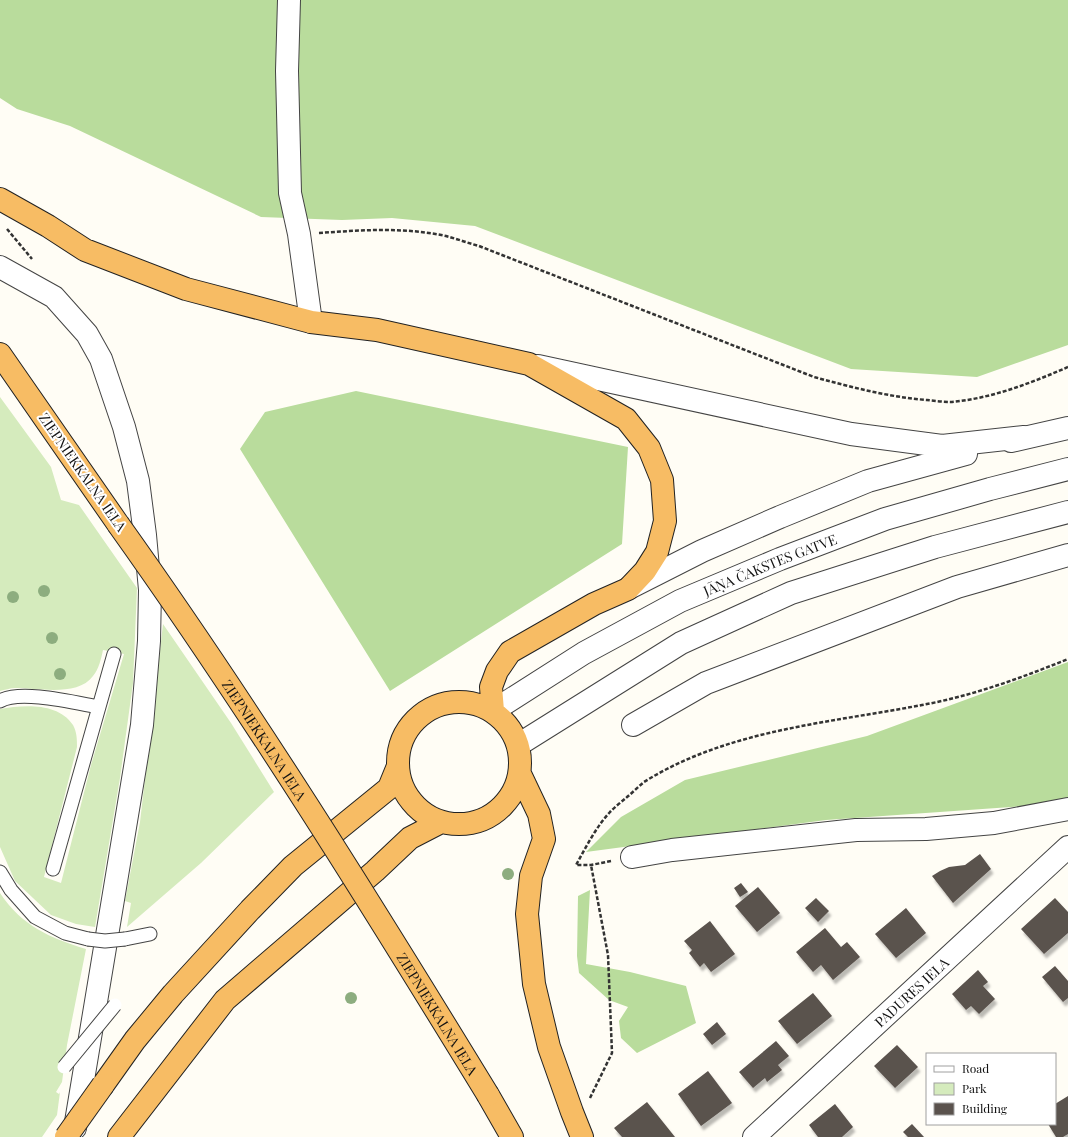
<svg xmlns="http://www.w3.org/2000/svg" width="1068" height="1137" viewBox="0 0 1068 1137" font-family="'Playfair Display',serif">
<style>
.green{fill:#d5ebbd}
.forest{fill:#b9dc9c}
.building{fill:#5a524d;filter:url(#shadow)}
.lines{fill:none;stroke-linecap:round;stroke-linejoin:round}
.service-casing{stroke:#444;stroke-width:15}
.minor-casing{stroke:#444;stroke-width:24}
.trunk-casing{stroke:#222;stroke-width:24}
.path{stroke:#333;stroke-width:2.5;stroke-dasharray:4 2;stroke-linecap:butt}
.service{stroke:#fff;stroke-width:13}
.minor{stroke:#fff;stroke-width:22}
.trunk{stroke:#f7bc64;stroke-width:22}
.service-bridge-casing{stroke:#444;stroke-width:15;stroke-linecap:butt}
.trunk-bridge-casing{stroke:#222;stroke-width:24;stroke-linecap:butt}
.service-bridge{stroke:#fff;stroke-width:13}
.trunk-bridge{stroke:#f7bc64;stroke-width:22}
.tree{fill:#8dad7f}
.labels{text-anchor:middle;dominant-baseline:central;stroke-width:4;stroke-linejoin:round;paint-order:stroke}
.street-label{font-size:14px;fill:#111;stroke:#fff}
</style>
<defs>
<filter id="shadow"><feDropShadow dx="2.5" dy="4.5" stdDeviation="1" flood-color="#0004"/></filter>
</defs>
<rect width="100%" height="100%" fill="#fffdf5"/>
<path class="green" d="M0,397L51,467L61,500L79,505L137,588L133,683L120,778L95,927L76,924L51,915L15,881L0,847V709C23,705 58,702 73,725C77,732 77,740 77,747L44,877L61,883L91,765L124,654L103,650C101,659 99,669 93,676C78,697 38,688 15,688C10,688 5,690 0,691Z
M163,624L231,723L274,792L201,863L127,927L131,903L125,901L140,822Z
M0,893C22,926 50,938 86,949L67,1045L62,1082L56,1092L59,1094L60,1092L57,1115L42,1137H0Z"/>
<path class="forest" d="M0,0H1068V345L977,377L851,369L475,226L392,218L342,220L261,217L70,126L17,109L0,98Z
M356,391L628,447L622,544L390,691L240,449L265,412Z
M1068,662V803L826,820L586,852L621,817L685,780L867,736Z
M590,890L586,964L630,972L686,986L696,1023L637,1053L621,1038L619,1021L628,1007L609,1000L579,973L577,956L578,896Z"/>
<path class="building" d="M980,854L991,869L953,903L932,876L940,871L949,867L965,865Z
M741,883L748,892L740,897L734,888Z
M758,887L780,913L757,932L735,906Z
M816,898L829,911L818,922L805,908Z
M1055,898L1068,912V933L1044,954L1021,929Z
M906,908L926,933L896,958L875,934Z
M710,921L735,954L711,972L704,963L700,967L689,953L692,950L684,941Z
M825,928L841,947L847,942L860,957L833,980L821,965L813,972L796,952Z
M1055,966L1068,981V998L1063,1002L1042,977Z
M978,970L988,982L983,986L995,999L979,1014L971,1006L966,1010L952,994Z
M813,993L832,1016L797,1044L778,1021Z
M717,1022L726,1034L712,1045L703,1034Z
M776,1041L789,1056L778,1065L782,1070L767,1082L765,1078L753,1088L739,1072Z
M897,1045L918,1067L895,1088L874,1066Z
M708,1071L732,1103L701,1126L678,1094Z
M1068,1096V1134L1063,1137H1056L1048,1124H1055V1104Z
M647,1102L675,1137H622L614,1128Z
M835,1104L853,1127L842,1137H818L809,1125Z
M912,1124L924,1137H908L903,1132Z"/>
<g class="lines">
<defs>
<path id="service" d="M0,701C20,689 76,703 99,707
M53,869L114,654
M0,872L11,890L35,917L65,933L88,939
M125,939L150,934"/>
<g id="minor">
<path d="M289,0L287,71L290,193L299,234L311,322"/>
<path d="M0,267L54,297L87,334L101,359L124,427L138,481L145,535L150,590L149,641L142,725L75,1128"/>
<path d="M538,366L851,434L942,446L1024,437"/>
<path d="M1011,441L1068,428"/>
<path d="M629,588L702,551L780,517L868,481L966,454"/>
<path id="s1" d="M493,711L584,653L680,601L780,559L885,519L990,489L1068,469"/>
<path d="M633,725L706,683L957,587L1068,555"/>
<path d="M518,745L681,643L791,593L935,547L1068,512"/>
<path d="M632,857L672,850L856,830L926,829L994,823L1068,809"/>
<path id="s2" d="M754,1137L1068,847"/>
</g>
<path id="trunk" d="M0,199L48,226L85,250L186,289L311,322L377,330L529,364L626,419L649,448L662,480L665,521L657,552L645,571L628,589L594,604L510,652L497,671L491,687L493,711
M0,354L118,524
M398 763a61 61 0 1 1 122 0a61 61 0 1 1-122 0Z
M520,774L539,814L544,839L531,876L527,914L534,984L549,1047L572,1112L582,1137
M103,1085L135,1040L173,994L250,910L293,866L389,788L398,766
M488,1095L512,1137
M119,1137L225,1000L375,871L410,838L441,822"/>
</defs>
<use href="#service" class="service-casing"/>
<use href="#minor" class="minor-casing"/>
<use href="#trunk" class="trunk-casing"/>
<path class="path" d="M7,229L32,259
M319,233C361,230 405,227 446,236C457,239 468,243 479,246L814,377C851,387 888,397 927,400C935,401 944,402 952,402C993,398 1031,383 1068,367
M611,861L591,865H576C586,847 596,827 610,812C615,807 621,802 626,798C632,793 638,787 644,782C727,730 828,723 922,705C972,696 1021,678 1068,659
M590,1098L612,1053L608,955L591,865"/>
<use href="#service" class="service"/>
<use href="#minor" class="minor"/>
<use href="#trunk" class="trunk"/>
<defs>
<path id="service-bridge" d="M88,939L105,941L125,939
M64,1067L115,1005"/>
<g id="trunk-bridge">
<path id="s3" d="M118,524C250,709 370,902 488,1095"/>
<path d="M66,1137L103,1085"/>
</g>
</defs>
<use href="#service-bridge" class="service-bridge-casing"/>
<use href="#trunk-bridge" class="trunk-bridge-casing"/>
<use href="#service-bridge" class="service-bridge"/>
<use href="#trunk-bridge" class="trunk-bridge"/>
</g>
<g class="tree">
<circle cx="44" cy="591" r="6"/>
<circle cx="13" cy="597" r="6"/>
<circle cx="52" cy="638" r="6"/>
<circle cx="60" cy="674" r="6"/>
<circle cx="508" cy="874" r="6"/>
<circle cx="351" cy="998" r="6"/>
</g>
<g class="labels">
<g class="street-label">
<text transform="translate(83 472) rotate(55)">ZIEPNIEKKALNA IELA</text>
<text stroke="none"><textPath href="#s1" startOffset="314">JĀŅA ČAKSTES GATVE</textPath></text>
<text stroke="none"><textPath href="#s3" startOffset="261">ZIEPNIEKKALNA IELA</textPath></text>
<text stroke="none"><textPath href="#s2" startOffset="214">PADURES IELA</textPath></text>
<text stroke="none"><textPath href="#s3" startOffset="585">ZIEPNIEKKALNA IELA</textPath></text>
</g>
</g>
<rect x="926" y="1053" width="130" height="72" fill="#ffffff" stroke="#a0a0a0"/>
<rect x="934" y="1066" width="20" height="6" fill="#ffffff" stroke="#a0a0a0"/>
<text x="962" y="1073" font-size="12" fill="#111111">Road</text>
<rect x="934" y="1083" width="20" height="12" fill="#d5ebbd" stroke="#a0a0a0"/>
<text x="962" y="1093" font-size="12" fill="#111111">Park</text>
<rect x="934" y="1103" width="20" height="12" fill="#5a524d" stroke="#a0a0a0"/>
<text x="962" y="1113" font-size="12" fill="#111111">Building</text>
</svg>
